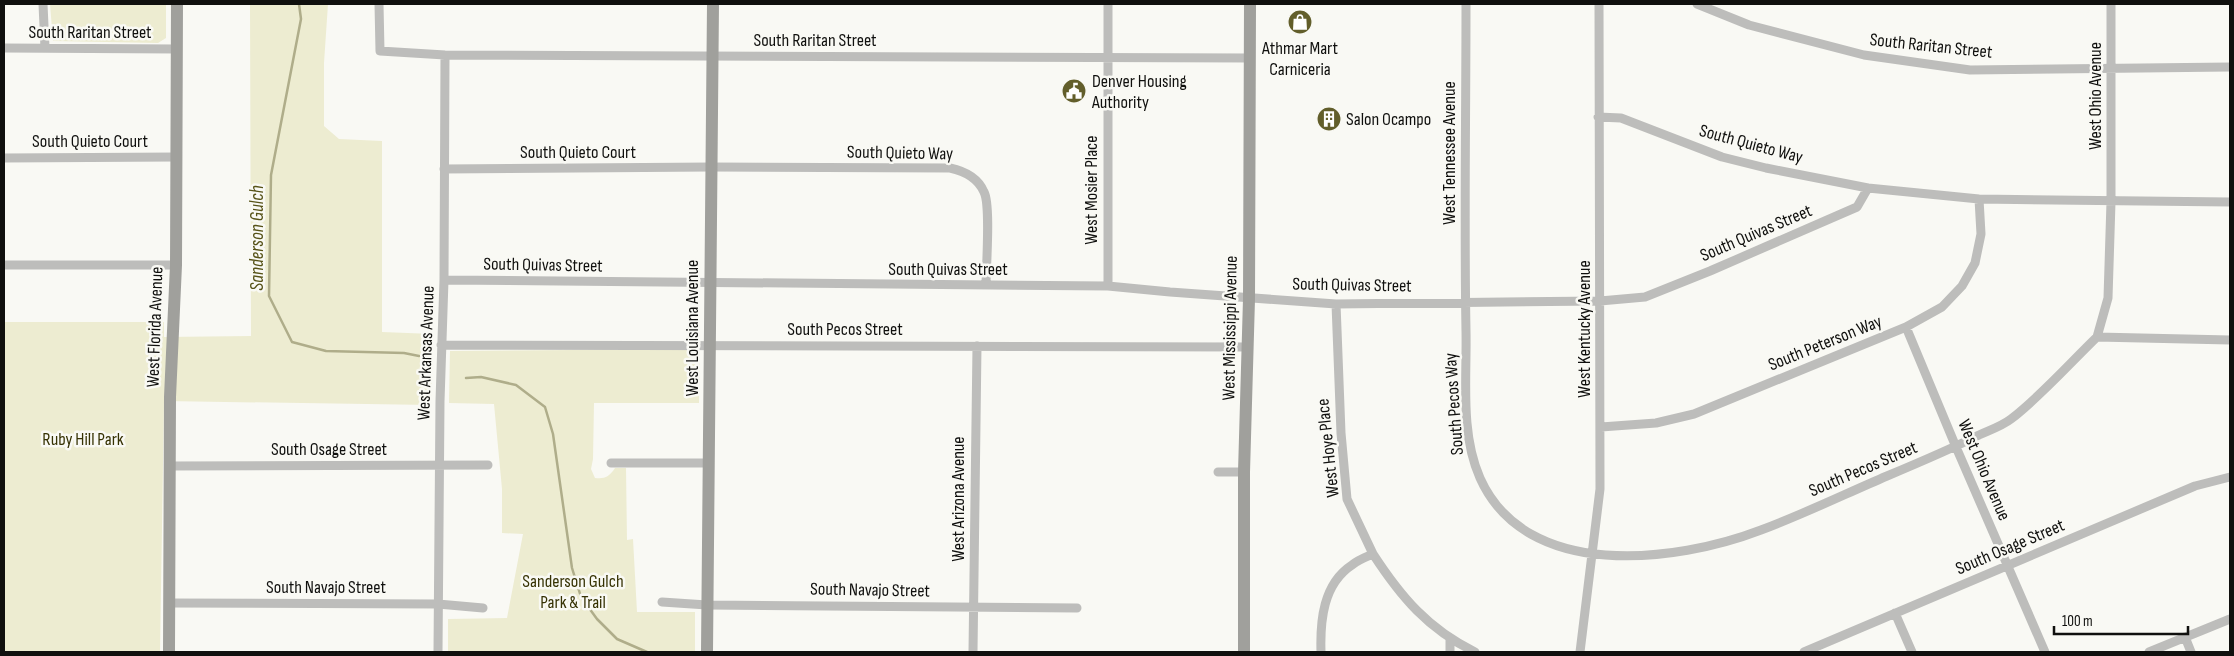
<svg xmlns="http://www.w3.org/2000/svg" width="2234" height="656" viewBox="0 0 2234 656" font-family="'Sofia Sans Condensed',sans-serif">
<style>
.green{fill:#edecd1}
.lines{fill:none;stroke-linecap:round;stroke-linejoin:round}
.stream{stroke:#afad8a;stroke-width:2.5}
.street{stroke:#bdbdbb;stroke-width:9}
.secondary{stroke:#a0a09c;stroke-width:12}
.labels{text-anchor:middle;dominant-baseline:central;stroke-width:5;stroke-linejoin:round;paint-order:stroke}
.street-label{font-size:18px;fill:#10100e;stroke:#f9f9f4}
.poi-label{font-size:18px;fill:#10100e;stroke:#f9f9f4;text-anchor:start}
.park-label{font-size:18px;fill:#363204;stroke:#f9f9f4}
.water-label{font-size:19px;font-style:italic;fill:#565216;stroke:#f9f9f4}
</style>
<rect width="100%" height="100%" fill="#f9f9f4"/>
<path class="green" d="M50,4H166V38L158,43L53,41Z
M250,4H328L324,63V126L339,139L382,141V332L433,334L431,405L164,401L160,652H4V322H164V337L251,336Z
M700,349L699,403H594L593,459L591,469L595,478C605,479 609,477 615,468H626L627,540L633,539L637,612H695V652H448V619L507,618L523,534L502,533V489L494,404L449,403L450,351Z"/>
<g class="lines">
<path class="stream" d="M299,4L301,19L271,175L269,296L292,342L326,351L404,353L419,356
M466,378L481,377L516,385L545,407L553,434L572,568L581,597L597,619L617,639L647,652"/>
<path class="street" d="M43,4L45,48
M379,4L380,51L445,55L1250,58
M1466,4C1466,113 1464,222 1466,331C1467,378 1460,433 1480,478C1526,581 1675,563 1761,530C1804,514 1845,494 1887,476C1918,463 1949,450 1979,435C1990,430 2002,426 2011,419C2040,397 2070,363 2097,337L2230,340
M1697,4L1749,25L1864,55L1970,70L2230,67
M4,48L176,49
M1598,117L1621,118L1722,157L1766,168L1868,188
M4,158L176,157
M444,169L711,167L950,168C964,171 978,178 984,192C991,205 986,267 986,285
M4,265H176
M444,280L1108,286L1170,292L1336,304L1600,301L1645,297L1710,271L1857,207L1868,188L1979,199L2230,202
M1108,286V4
M1906,327L1956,447L2045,652
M2097,337L2108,298L2111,202V4
M441,345L1248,347
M1601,427L1656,423L1694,414L1906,327L1942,307L1962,286L1975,263L1981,234L1979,199
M611,463H708
M170,466L488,465
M1218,472H1244
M1373,554C1401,597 1428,629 1475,652
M662,602L707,605L1077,608
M169,603L438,604L483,608
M1895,613L1912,652
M2185,637L2191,652
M438,652L440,401L444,280L445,55
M973,652L977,346
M1321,652C1320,621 1323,584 1352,565C1358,560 1366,557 1373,554L1347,499L1341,433L1336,304
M1450,652V639
M1580,652L1600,489L1599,4
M1804,652L2195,486L2230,477
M2149,652L2230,619"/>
<path class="secondary" d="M169,652L170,397L176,265L177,4
M707,652L713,4
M1244,652V472L1249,299L1250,4"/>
</g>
<defs>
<symbol id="shop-disc" viewBox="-11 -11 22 22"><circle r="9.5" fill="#625e2b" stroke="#f9f9f4"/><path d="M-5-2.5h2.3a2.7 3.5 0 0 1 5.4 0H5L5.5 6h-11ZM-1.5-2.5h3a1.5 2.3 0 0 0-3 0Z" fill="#fff"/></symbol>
<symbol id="civic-disc" viewBox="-11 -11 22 22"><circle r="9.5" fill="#625e2b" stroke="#f9f9f4"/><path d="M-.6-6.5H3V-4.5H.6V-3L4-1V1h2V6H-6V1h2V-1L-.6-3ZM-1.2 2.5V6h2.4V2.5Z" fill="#fff"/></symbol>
<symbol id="building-disc" viewBox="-11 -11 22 22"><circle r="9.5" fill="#625e2b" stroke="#f9f9f4"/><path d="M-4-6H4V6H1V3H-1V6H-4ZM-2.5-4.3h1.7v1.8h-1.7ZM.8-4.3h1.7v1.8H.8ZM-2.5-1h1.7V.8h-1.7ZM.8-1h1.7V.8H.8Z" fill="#fff"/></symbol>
</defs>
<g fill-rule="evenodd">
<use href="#shop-disc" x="1286" y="8" width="28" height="28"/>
<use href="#civic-disc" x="1060" y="77" width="28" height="28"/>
<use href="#building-disc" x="1315" y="105" width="28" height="28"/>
</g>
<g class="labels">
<g class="street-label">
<text x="90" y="32">South Raritan Street</text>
<text x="815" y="40">South Raritan Street</text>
<text transform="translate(1931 46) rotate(6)">South Raritan Street</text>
<text transform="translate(2095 96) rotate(-90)">West Ohio Avenue</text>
<text x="90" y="141">South Quieto Court</text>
<text transform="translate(1751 144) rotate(15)">South Quieto Way</text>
<text x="578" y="152">South Quieto Court</text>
<text transform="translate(900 153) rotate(1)">South Quieto Way</text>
<text transform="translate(1449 153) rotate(-90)">West Tennessee Avenue</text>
<text transform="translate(1091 190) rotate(-90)">West Mosier Place</text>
<text transform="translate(1756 233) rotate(-23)">South Quivas Street</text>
<text transform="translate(543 265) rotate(1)">South Quivas Street</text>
<text x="948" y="269">South Quivas Street</text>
<text transform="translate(1352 285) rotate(1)">South Quivas Street</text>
<text transform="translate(155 327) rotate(-88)">West Florida Avenue</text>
<text transform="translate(692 328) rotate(-90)">West Louisiana Avenue</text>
<text transform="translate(1230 328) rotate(-89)">West Mississippi Avenue</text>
<text x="845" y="329">South Pecos Street</text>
<text transform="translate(1584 329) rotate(-90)">West Kentucky Avenue</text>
<text transform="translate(1825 343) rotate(-22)">South Peterson Way</text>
<text transform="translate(426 353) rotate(-88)">West Arkansas Avenue</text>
<text transform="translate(1454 404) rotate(-94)">South Pecos Way</text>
<text transform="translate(1328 448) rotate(-96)">West Hoye Place</text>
<text x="329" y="449">South Osage Street</text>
<text transform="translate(1863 469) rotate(-23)">South Pecos Street</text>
<text transform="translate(1984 470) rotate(67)">West Ohio Avenue</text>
<text transform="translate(958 499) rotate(-90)">West Arizona Avenue</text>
<text transform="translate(2010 547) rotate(-23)">South Osage Street</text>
<text x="326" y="587">South Navajo Street</text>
<text transform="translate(870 590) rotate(1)">South Navajo Street</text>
</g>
<g class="poi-label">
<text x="1300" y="48" text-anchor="middle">Athmar Mart<tspan x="1300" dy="21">Carniceria</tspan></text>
<text x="1092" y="81">Denver Housing<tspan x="1092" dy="21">Authority</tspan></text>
<text x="1346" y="119">Salon Ocampo</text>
</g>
<g class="park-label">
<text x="83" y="439">Ruby Hill Park</text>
<text x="573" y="581">Sanderson Gulch<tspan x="573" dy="21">Park &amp; Trail</tspan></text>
</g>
<g class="water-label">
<text transform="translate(257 238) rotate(-90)">Sanderson Gulch</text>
</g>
</g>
<rect width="2234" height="656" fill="none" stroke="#10100e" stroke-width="10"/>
<path d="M2054 626v8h134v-8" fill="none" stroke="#10100e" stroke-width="2.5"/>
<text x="2062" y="626" font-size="15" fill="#10100e" stroke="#f9f9f4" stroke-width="4" paint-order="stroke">100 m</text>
</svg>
